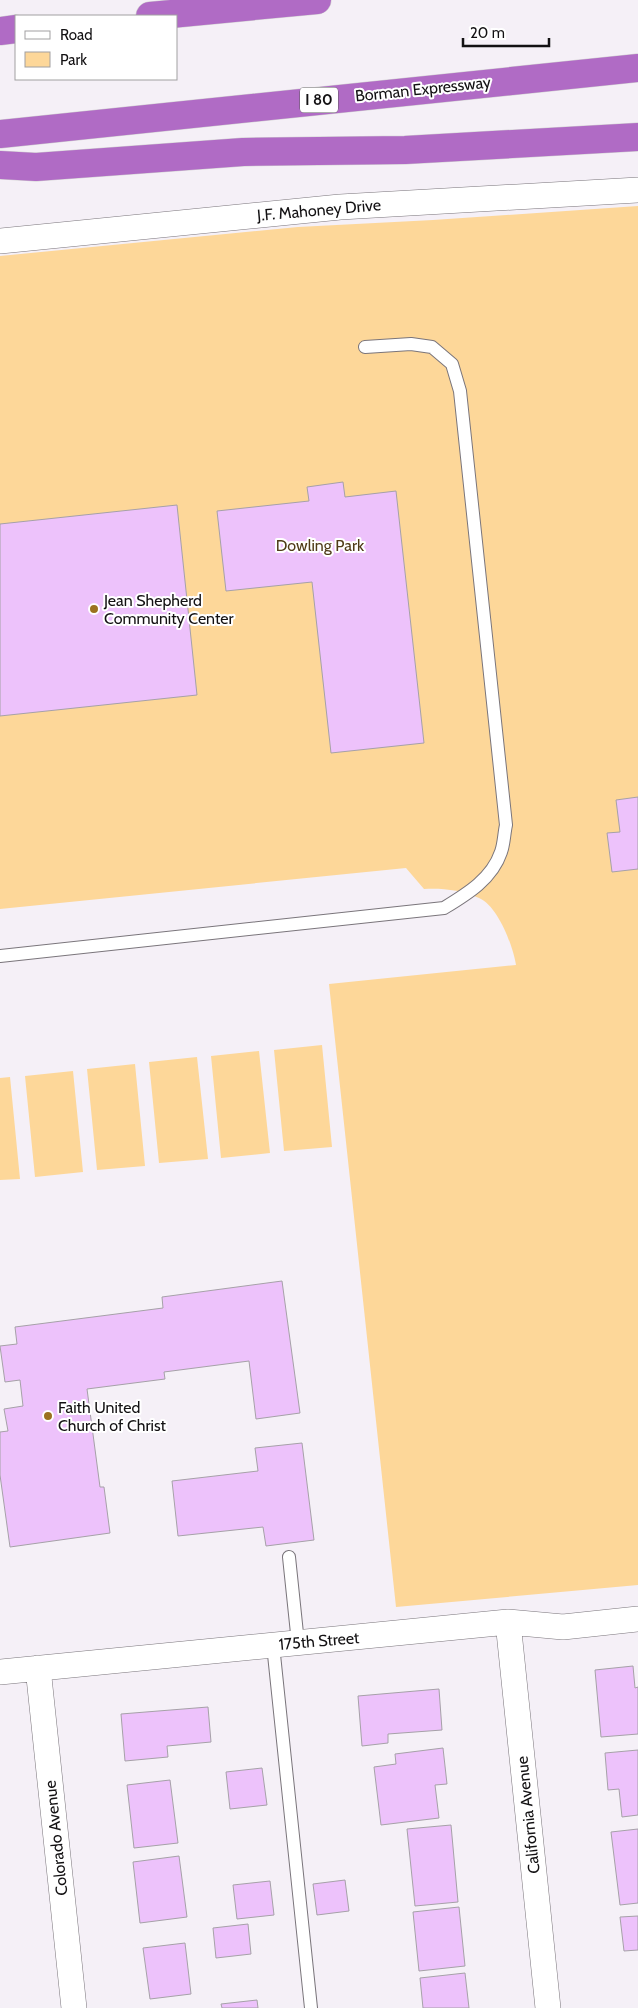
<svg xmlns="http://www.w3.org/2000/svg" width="638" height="2008" viewBox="0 0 638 2008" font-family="Cabin,sans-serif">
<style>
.green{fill:#fdd799}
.building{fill:#edc2fb;stroke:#a6a1a8}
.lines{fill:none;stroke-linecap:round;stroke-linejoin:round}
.lane-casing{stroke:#7a757b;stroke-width:14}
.street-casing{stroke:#7a757b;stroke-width:26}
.highway-casing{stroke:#d0cfd0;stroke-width:29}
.lane{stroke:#fff;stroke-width:12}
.street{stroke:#fff;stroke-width:25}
.highway{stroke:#b06bc5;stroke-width:28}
.poi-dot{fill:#9b711f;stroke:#fff;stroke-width:2}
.labels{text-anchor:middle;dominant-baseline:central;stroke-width:4;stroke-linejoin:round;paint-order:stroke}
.shield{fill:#fff;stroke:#5a585a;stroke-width:1}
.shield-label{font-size:15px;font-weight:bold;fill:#131113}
.street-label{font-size:16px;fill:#131113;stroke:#fff}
.park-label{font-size:16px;fill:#4f3b18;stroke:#fff}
.poi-label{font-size:16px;fill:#131113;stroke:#fff;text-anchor:start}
</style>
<rect width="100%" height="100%" fill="#f5f0f7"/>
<path class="green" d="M638,206V1585L396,1607L329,984L516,965C513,946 498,906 479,898C462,890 442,888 424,889L406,868L0,909V256L298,227L433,220Z
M322,1045L332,1147L284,1151L274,1050Z
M259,1051L270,1153L221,1158L211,1056Z
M197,1057L208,1159L159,1163L149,1062Z
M135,1064L145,1166L97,1170L87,1069Z
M73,1071L83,1172L35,1177L25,1076Z
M10,1077L20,1179L0,1180V1078Z"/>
<path class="building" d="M343,482L345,497L396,491L424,743L331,753L312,582L226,591L217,511L309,501L307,487Z
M177,505L197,695L0,716V524Z
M638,797V869L612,872L607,833L620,832L616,800Z
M282,1281L300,1413L256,1419L249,1361L164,1372L165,1379L87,1389L100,1487H104L110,1533L10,1547L0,1475V1432L8,1431L4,1409L23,1406L20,1380L5,1382L0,1346L17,1344L15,1327L163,1308L162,1297Z
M302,1443L314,1540L266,1546L263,1527L178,1536L172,1481L258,1471L255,1448Z
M633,1666L635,1688L638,1687V1734L601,1737L595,1670Z
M439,1689L442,1730L388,1734V1743L362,1746L358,1696Z
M208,1707L211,1742L167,1746L168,1757L125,1761L121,1714Z
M443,1748L447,1784L435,1785L439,1818L381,1825L374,1767L396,1764L395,1754Z
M638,1750V1815L622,1817L619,1789L608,1790L605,1753Z
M262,1768L267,1805L230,1809L226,1772Z
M170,1780L178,1843L134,1848L127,1785Z
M451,1825L458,1902L415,1906L407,1829Z
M638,1829V1903L620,1905L611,1832Z
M179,1856L187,1917L140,1923L133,1862Z
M345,1880L349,1911L317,1915L313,1884Z
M270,1881L274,1915L237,1919L233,1885Z
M459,1907L465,1966L419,1971L413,1912Z
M638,1916V1950L624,1951L620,1917Z
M248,1924L251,1954L216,1958L213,1928Z
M185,1943L191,1994L150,1999L143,1948Z
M465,1973L469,2008H423L420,1978Z
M257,2000L258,2008H222L221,2004Z"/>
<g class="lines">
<defs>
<path id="lane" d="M0,956L444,908C467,894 492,879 501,852C504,844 504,834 506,825L460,391L452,364L432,347L411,344L365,347
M289,1557L298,1643
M273,1645L311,2008"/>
<path id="street" d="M0,241L340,207L638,190
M508,1622L548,2008
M38,1668L74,2008
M0,1672L508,1622L563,1627L638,1619"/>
<path id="highway" d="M150,16L317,0
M0,31L16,29
M0,134L638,68
M0,165L36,167L243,152L405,150L638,137"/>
</defs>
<use href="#lane" class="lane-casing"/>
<use href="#street" class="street-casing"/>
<use href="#highway" class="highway-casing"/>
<use href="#lane" class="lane"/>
<use href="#street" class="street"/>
<use href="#highway" class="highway"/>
</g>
<g class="poi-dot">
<circle cx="94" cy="609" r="5"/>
<circle cx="48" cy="1416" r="5"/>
</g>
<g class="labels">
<rect class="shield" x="300" y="87.5" width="38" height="25" rx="4"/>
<g class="shield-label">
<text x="319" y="100">I 80</text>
</g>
<g class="street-label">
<text transform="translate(423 89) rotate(-6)">Borman Expressway</text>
<text transform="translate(319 210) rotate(-5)">J.F. Mahoney Drive</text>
<text transform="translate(319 1641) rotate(-5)">175th Street</text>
<text transform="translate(528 1815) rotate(-96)">California Avenue</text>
<text transform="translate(56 1838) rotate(-96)">Colorado Avenue</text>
</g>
<g class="park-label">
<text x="320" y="545">Dowling Park</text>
</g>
<g class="poi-label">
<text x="104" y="600">Jean Shepherd<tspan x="104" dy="18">Community Center</tspan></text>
<text x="58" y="1407">Faith United<tspan x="58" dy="18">Church of Christ</tspan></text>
</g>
</g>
<rect x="15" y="15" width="162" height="65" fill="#ffffff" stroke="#a1a0a1"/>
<rect x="25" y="31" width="25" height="8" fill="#ffffff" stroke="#a1a0a1"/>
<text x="60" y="40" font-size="15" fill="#131113">Road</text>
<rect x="25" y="52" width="25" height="15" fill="#fdd799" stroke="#a1a0a1"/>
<text x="60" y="65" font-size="15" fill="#131113">Park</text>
<path d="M463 38v8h86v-8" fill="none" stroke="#131113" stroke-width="2.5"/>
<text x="470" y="38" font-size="15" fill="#131113" stroke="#ffffff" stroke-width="4" paint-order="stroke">20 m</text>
</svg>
